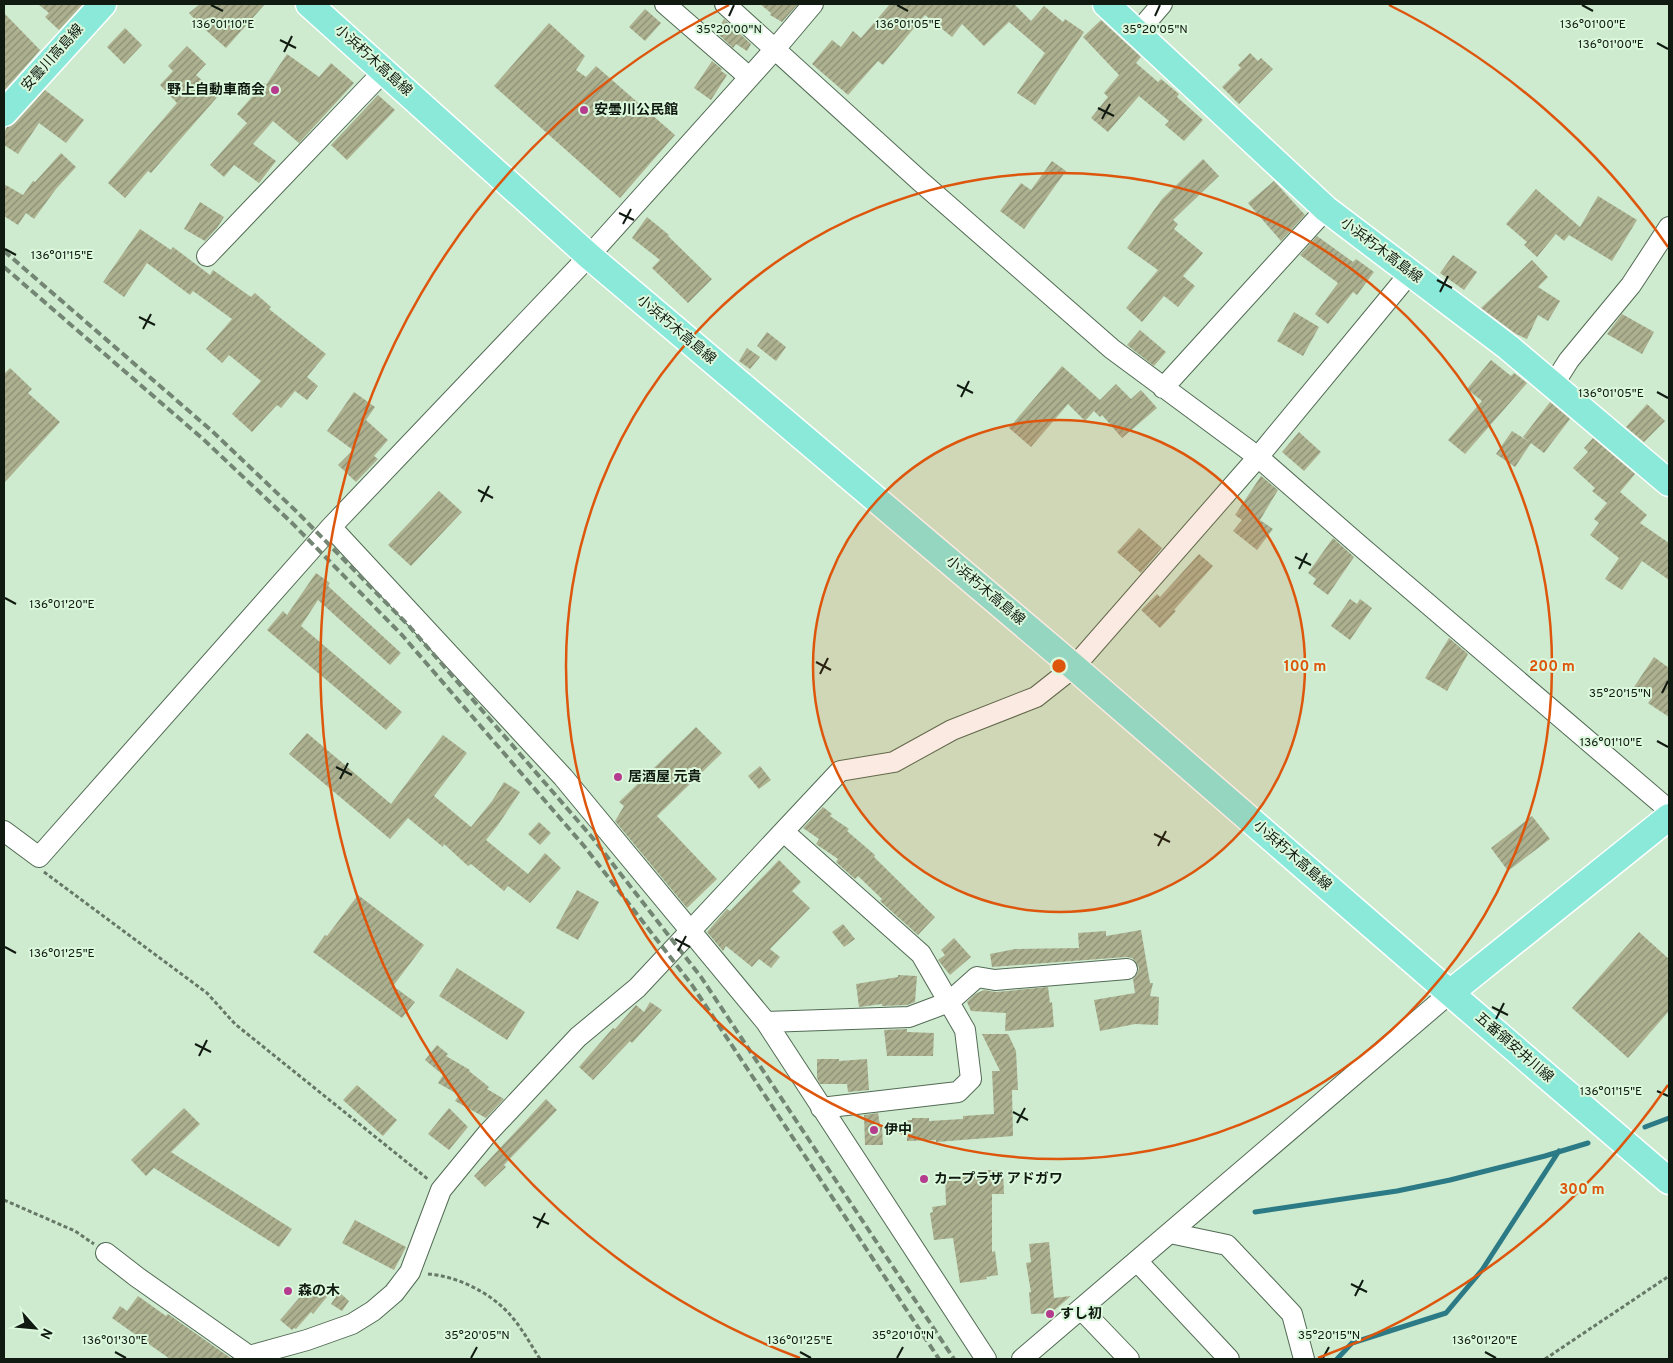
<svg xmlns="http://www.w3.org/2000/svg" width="1673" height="1363" viewBox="0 0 1673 1363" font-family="Overpass,'Noto Sans JP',sans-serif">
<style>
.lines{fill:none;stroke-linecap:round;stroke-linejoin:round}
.stream{stroke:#2b7a85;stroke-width:5}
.building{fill:url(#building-hatch)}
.minor-casing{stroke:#526b54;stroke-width:22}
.major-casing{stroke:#fff;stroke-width:29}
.path{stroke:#667866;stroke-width:3;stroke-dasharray:4 2.5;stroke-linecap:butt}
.minor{stroke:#fff;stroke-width:20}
.major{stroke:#8be9da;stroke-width:26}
.rail{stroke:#728673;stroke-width:4;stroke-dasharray:8 4;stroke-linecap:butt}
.ticks{fill:none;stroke:#101a10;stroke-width:2}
.ring{fill:none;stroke:#dd560c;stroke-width:2.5}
.poi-dot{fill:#b43b8e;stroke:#dbf7dc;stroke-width:2}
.labels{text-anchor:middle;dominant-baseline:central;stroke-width:4;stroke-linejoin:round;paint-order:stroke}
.street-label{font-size:14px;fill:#101a10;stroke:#dbf7dc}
.poi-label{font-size:14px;font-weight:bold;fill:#101a10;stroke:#dbf7dc;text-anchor:start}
.ticks-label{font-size:12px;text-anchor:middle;fill:#101a10;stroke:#dbf7dc;stroke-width:4;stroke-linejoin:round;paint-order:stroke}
.centre{fill:#dd560c;stroke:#dbf7dc;stroke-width:2.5}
.ring-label{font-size:15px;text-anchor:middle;font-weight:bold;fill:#dd560c;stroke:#dbf7dc;stroke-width:4;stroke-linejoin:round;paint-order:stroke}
</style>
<defs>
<pattern id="building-hatch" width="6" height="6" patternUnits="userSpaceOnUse" patternTransform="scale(1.25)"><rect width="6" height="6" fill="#adb190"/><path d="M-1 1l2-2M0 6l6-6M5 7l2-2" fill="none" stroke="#8b8f74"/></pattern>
</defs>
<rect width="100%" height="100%" fill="#ceeacf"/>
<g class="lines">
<path class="stream" d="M1645,1127L1669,1118
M1255,1212L1397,1191L1450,1180L1545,1156L1588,1143
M1337,1359L1352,1343L1446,1313L1482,1270L1559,1151"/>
</g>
<path class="building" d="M38,4H83L59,30L45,17L49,13Z
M200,4H265L226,48L200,25L189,13Z
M760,4H798L782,22L770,15L771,13Z
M890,4H1014L1031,21L1044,6L1063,22L1065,19L1084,32L1035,105L1017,93L1045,53L1009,22L984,46L962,24L952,37L925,15L883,65L878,61L848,95L812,64L832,40L841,47L853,31L861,38Z
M645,9L661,23L645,41L629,27Z
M4,13L40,50L4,91Z
M724,19L751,44L747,51L736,44L733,48L716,32Z
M1101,20L1141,57L1136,63L1158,82L1161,79L1179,94L1177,97L1203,120L1184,141L1165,125L1169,121L1139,96L1108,132L1091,118L1108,97L1104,93L1119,75L1083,37Z
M549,23L585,56L576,70L586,77L596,66L675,135L620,198L494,86Z
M125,28L142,45L124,64L107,47Z
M187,46L206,64L196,75L219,95L151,173L148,171L125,198L108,183L177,103L160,85L173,71L168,66Z
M1250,53L1258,61L1261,58L1273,69L1239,104L1222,87L1241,68L1238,65Z
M287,54L319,77L331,63L354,83L299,143L273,121L253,144L276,161L259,183L234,165L224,177L210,165L247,123L237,114L264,83L266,85Z
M712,61L722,69L721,71L727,75L711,100L694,88Z
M45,90L84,120L66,143L39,123L18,154L4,145V133L7,127L15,123Z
M378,95L395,110L347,160L331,145Z
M61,153L76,167L56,189L34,219L26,213L18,225L4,216V184L23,195L33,181L35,182Z
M1203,159L1219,176L1173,220L1178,224L1174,229L1203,253L1183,276L1195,286L1178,307L1164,296L1142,322L1126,308L1158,270L1127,248L1162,199Z
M1052,161L1066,171L1024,229L1000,211L1021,183L1031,190Z
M1274,181L1305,215L1281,241L1248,203Z
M1536,189L1580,227L1598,196L1637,220L1612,261L1569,235L1564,241L1556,234L1537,257L1524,245L1527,242L1506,224Z
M200,202L224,217L217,228L205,241L184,229Z
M647,217L669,235L668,236L712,279L688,303L652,268L660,260L632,238Z
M140,229L171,250L173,247L210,275L213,270L251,297L255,293L271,307L269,309L326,354L307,377L318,386L307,400L295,391L281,408L277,405L252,432L232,414L261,381L229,355L222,363L206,349L232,319L193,291L190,295L147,263L124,297L103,282Z
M1317,236L1353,262L1356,259L1374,272L1357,295L1353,292L1328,324L1315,314L1338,283L1300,255Z
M1453,255L1477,272L1464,290L1440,273Z
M1532,260L1548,277L1538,287L1560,301L1548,321L1538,315L1527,339L1516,334L1481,308Z
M1294,312L1319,327L1303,356L1277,341Z
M1622,314L1654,332L1642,354L1607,334Z
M1140,330L1166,352L1154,366L1127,345Z
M767,332L786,347L776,361L757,346Z
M747,348L760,357L750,369L739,361Z
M1491,360L1511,376L1514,373L1527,383L1465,454L1448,440L1482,401L1467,389Z
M1062,366L1100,400L1116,384L1131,399L1141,390L1157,408L1122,438L1102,415L1100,417L1094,411L1085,421L1068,404L1031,447L1009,428Z
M10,368L32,389L28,393L60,422L4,483V374Z
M354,392L375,407L366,420L388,440L374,456L378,459L356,482L338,465L353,450L327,431Z
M1550,402L1570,419L1544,453L1523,437Z
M1647,404L1665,421L1644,442L1626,427Z
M1512,431L1531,443L1515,467L1496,454Z
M1299,432L1321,452L1304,471L1282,452Z
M1593,438L1635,474L1620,492L1647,515L1640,523L1669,543V580L1642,561L1622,590L1605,579L1619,558L1590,535L1599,523L1594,519L1607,503L1592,491L1595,488L1573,468L1588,452L1584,448Z
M1261,476L1278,490L1260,520L1273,529L1257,550L1233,531L1242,520L1235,515Z
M439,491L462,512L411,566L388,545Z
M1139,528L1162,548L1141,573L1117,552Z
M1333,538L1354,557L1328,595L1313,584L1316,579L1308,573Z
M1199,554L1213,566L1174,610L1176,611L1160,628L1141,610L1157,594L1160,597Z
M316,573L330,583L328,586L401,653L390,665L318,600L301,626L402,712L386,730L267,630L283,611L287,615Z
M1350,599L1357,604L1360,599L1372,608L1350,640L1331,626Z
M1449,638L1468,654L1447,691L1425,678Z
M1654,657L1669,668V717L1648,703L1651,699L1634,687Z
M696,727L722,753L657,816L717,879L687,908L615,821L624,806L619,802Z
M307,733L391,804L443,735L467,753L434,796L471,827L492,801L504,782L520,792L498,825L486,840L528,874L545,853L561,868L530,903L508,886L504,891L471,864L468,866L444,844L443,847L408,818L390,839L289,754Z
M760,766L771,780L759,789L748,776Z
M823,807L832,814L830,816L849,829L847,831L875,855L874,857L935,917L918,935L880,901L882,899L858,876L855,879L836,862L838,859L816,844L819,839L803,828Z
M1532,816L1550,839L1508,871L1491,848Z
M539,822L551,833L540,845L528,834Z
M779,860L801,882L792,891L810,908L770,949L780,957L771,968L759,959L752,967L726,946L723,951L707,932L727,909L730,911Z
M577,890L599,902L578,940L556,928Z
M358,895L424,945L393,986L415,1002L402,1018L313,952L325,935L327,936Z
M843,924L855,939L844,947L832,932Z
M1141,930L1150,983H1153L1150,996L1159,997L1158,1025L1135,1024L1100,1031L1094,1000L1135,993L1133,979L1137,974L1139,968L1136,962L1132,958L1126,957L992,967L990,954L1015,949L1079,948L1078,933L1106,931V936Z
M1639,932L1669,959V1011L1628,1058L1572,1008Z
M954,938L971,957L950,975L938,960L945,955L941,950Z
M457,968L525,1012L507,1040L439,996Z
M898,975L917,976L915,1002L907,1005L882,1006V1004L859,1007L856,984L898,977Z
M1048,987L1050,1003L1052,1002L1054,1027L1005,1031L1006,1013L971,1011L967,1002L975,994L984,990L996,992Z
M650,1002L662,1010L632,1043L630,1041L593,1080L579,1067L613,1028L615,1029L636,1005L644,1012Z
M907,1029V1032L934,1033L933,1056H887L884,1030Z
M982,1034H1008L1016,1051L1018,1090H1012L1013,1136L936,1142V1140L907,1141V1120H912V1118H929V1121L963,1119V1116L994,1114L992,1071H1000Z
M437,1045L448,1054L446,1056L470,1070L469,1071L489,1087L487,1089L504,1099L486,1118L455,1101L459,1095L438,1083L443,1075L425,1060Z
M817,1059H839V1061L867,1059L869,1090L848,1092L847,1084H820L817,1078Z
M357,1085L397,1120L383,1136L343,1100Z
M546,1099L557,1110L504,1165L506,1167L485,1187L474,1176Z
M184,1108L200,1124L171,1152L292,1229L279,1247L154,1168L146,1176L131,1160Z
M449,1108L468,1127L449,1150L428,1134Z
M878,1113L880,1126H882L883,1145H865L864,1115Z
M984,1170H1003L1004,1194H992V1252L995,1251L998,1275L986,1277L987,1279L960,1283L953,1238L934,1240L930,1213L933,1212L932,1207L946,1205L945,1176H962V1173H984Z
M355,1220L406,1247L394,1270L342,1243Z
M1049,1242L1054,1298L1071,1296L1051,1313L1031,1314L1029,1292H1031L1026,1263L1031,1262L1029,1244Z
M320,1282L331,1292L313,1314L311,1312L296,1329L294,1328L292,1330L280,1320L300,1297L302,1298L309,1290L311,1292Z
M339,1292L349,1301L342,1311L331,1304Z
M138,1296L166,1316L168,1314L232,1359H170L112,1318L120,1306L127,1311Z"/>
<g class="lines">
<defs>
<path id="minor" d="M665,4L749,77
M725,4L920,181L1112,349L1258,457L1359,545L1669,810
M1137,33L1162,4
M207,256L384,71
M1553,385L1569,360L1631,285L1669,227
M1163,388L1326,209
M331,527L563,777L766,1022L986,1359
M4,831L39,857L331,527L589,256L775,49L813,4
M784,832L921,954L965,1030L971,1079L958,1092L821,1108
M766,1022L909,1017L949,1002L977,977L995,980L1127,969
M1170,1233L1227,1245L1292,1314L1304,1359
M106,1253L137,1277L249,1356
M1137,1261L1229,1359
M1081,1309L1129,1359
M244,1359L249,1356L307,1340L352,1324L373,1311L394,1293L410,1272L441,1190L487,1134L578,1037L637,988L840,771L894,762L952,730L1036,697L1074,667L1258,457L1410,273
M1022,1359L1450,993"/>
<path id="major" d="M309,4L589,256L1074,667L1450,993L1669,817
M1106,4L1326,209L1508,347L1669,483
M4,113L103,4
M1450,993L1669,1181"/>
</defs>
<use href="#minor" class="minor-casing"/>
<use href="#major" class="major-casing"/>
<path class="path" d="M44,872L207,993L235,1024L429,1180
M4,1200L75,1231L94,1244
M428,1274C458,1276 493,1294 512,1317C523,1330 531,1345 540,1359
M1545,1359L1669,1276"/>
<use href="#minor" class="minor"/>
<use href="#major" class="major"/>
<path class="rail" d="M4,251L212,431L297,512L409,626L591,836L701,977L954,1359
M4,267L203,439L291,522L402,635L584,846L692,985L939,1359"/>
</g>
<path class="ticks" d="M211,5L223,11M897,5L908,11M1582,5L1593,11M729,16L734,5M1155,16L1160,5M280,40L296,48M1657,43L1668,49M284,52L292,36M1098,108L1114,116M1102,119L1110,104M619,213L634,220M623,224L631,209M5,249L16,255M1437,280L1452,288M1440,292L1448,276M139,317L155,325M143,329L151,314M957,385L973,393M1657,392L1668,398M961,397L969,381M478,490L493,498M481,502L489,486M1295,557L1311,565M1299,569L1307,553M5,598L16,604M816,662L831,670M820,674L828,658M1662,693L1668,681M1657,741L1668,747M336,767L352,775M340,779L348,763M1154,834L1170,842M1158,846L1166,831M675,939L690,947M5,947L16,953M678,951L686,936M1492,1007L1508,1015M1496,1019L1504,1003M195,1044L211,1052M199,1056L207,1040M1657,1091L1668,1096M1013,1112L1028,1120M1017,1123L1025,1108M533,1217L549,1224M537,1228L545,1213M1351,1284L1367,1292M1355,1296L1363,1280M115,1352L126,1358M800,1352L811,1358M1485,1352L1496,1358M471,1358L477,1347M897,1358L903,1347M1323,1358L1329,1347"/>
<circle cx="1059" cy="666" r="246" fill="#dd560c" fill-opacity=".12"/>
<g class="ring">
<circle cx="1059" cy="666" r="246"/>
<circle cx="1059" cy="666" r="493"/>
<path d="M1668 1085A739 739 0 0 1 1318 1358M800 1358A739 739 0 0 1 729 5M1389 5A739 739 0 0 1 1668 247"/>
</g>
<g class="poi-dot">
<circle cx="275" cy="90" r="5"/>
<circle cx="584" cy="110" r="5"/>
<circle cx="618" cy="777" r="5"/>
<circle cx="874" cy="1130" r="5"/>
<circle cx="924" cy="1179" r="5"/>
<circle cx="288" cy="1291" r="5"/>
<circle cx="1050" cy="1314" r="5"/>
</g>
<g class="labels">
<g class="street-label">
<text transform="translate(53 58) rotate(-48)">安曇川高島線</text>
<text transform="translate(373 61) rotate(42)">小浜朽木高島線</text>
<text transform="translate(1381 251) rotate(37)">小浜朽木高島線</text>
<text transform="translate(676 330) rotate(40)">小浜朽木高島線</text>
<text transform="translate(985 591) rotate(40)">小浜朽木高島線</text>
<text transform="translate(1292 856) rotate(41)">小浜朽木高島線</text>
<text transform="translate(1514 1048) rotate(41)">五番領安井川線</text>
</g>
<g class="poi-label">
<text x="265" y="90" text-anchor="end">野上自動車商会</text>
<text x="594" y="110">安曇川公民館</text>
<text x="628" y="777">居酒屋 元貴</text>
<text x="884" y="1130">伊中</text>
<text x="934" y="1179">カープラザ アドガワ</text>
<text x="298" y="1291">森の木</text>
<text x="1060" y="1314">すし初</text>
</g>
</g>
<g class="ticks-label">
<text x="1593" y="28">136°01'00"E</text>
<text x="223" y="28">136°01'10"E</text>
<text x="908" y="28">136°01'05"E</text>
<text x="729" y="33">35°20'00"N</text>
<text x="1155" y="33">35°20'05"N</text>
<text x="1611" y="48">136°01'00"E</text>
<text x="62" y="259">136°01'15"E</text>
<text x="1611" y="397">136°01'05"E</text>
<text x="62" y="608">136°01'20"E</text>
<text x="1620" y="697">35°20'15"N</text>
<text x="1611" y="746">136°01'10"E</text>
<text x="62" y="957">136°01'25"E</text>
<text x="1611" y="1095">136°01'15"E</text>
<text x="477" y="1339">35°20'05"N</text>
<text x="903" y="1339">35°20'10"N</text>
<text x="1329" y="1339">35°20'15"N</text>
<text x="115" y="1344">136°01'30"E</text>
<text x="800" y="1344">136°01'25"E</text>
<text x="1485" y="1344">136°01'20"E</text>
</g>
<circle cx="1059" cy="666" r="8" class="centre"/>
<g class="ring-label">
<text x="1305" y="671">100 m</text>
<text x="1552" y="671">200 m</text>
<text x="1582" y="1194">300 m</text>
</g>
<rect width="1673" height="1363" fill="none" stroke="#101a10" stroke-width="10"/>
<g transform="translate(35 1328) rotate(117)" stroke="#dbf7dc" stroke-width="4" paint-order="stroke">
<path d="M0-4L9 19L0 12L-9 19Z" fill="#101a10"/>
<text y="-8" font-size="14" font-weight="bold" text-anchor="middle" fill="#101a10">N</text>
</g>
</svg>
